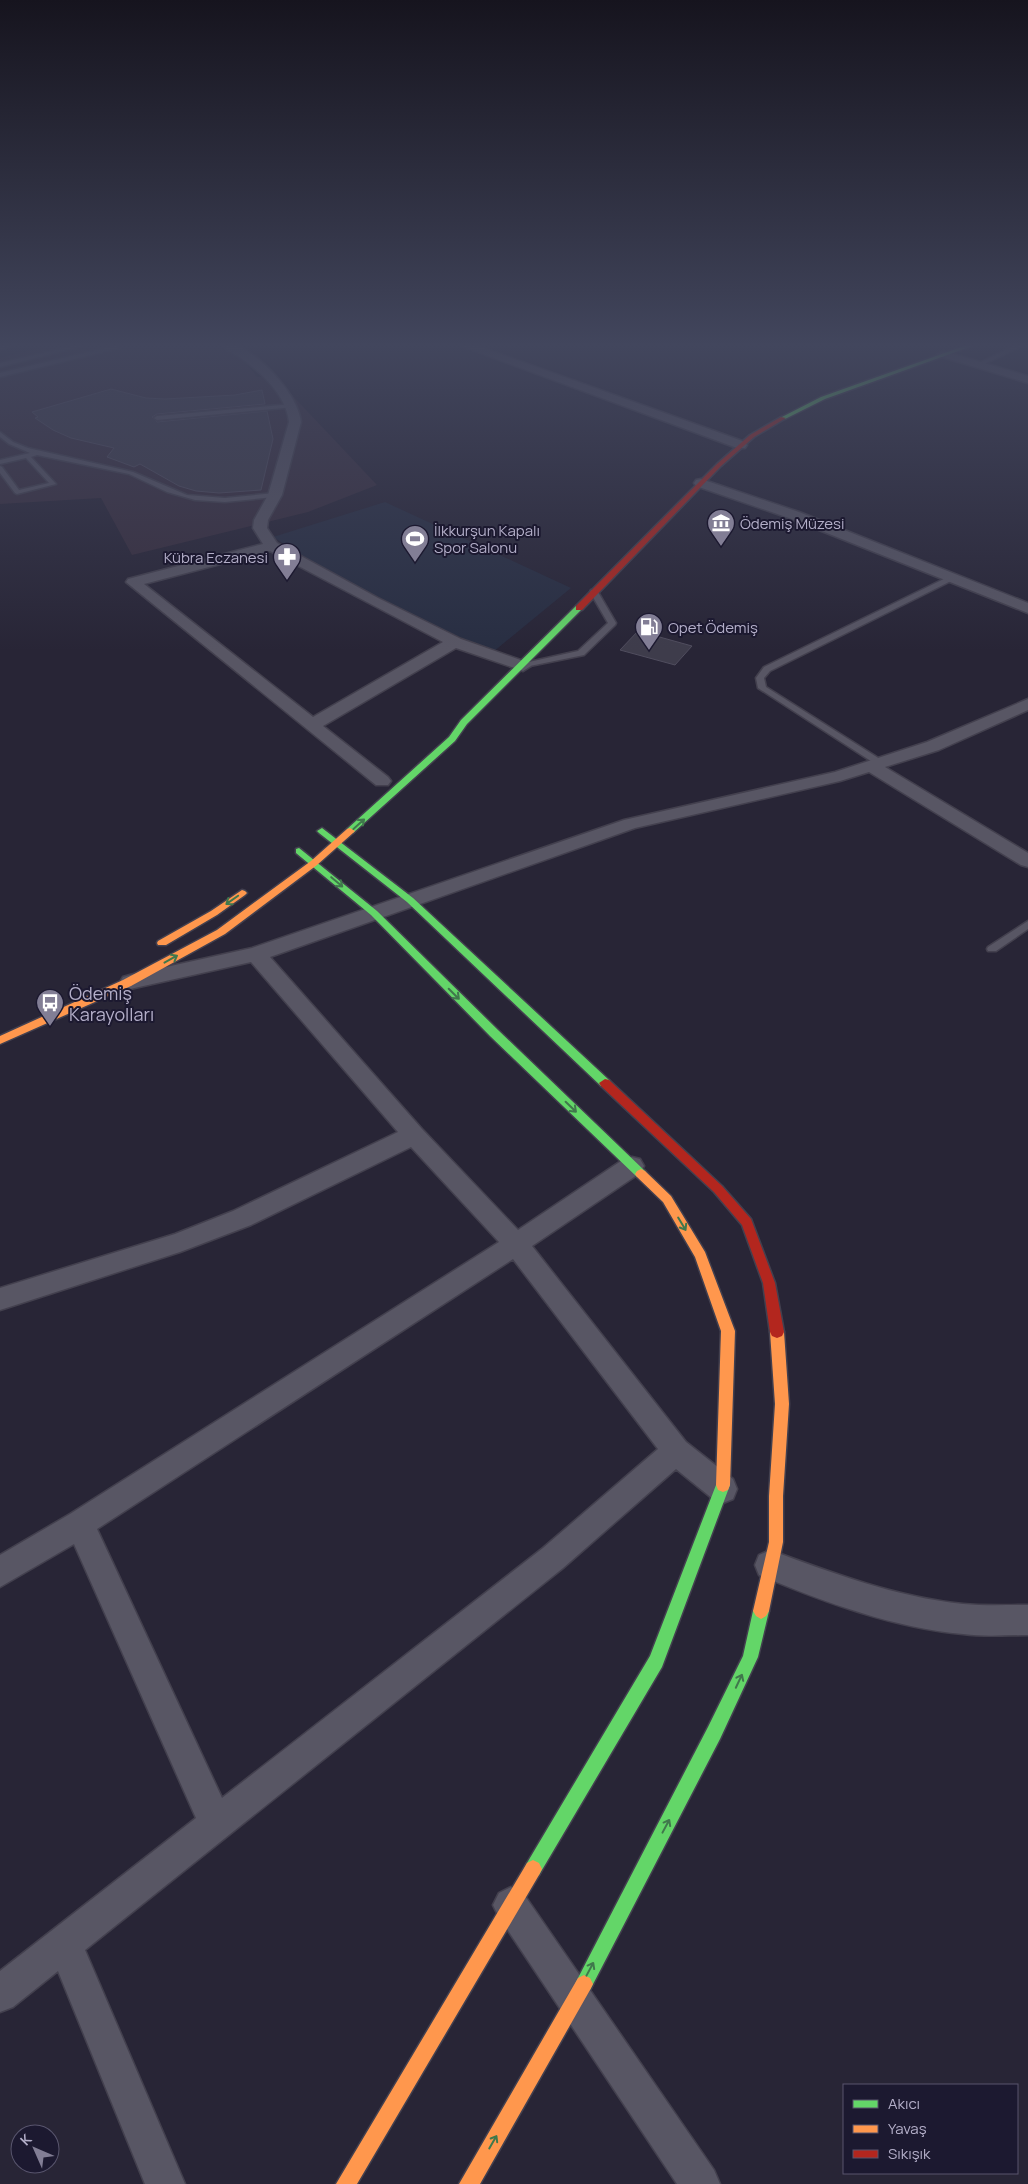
<svg xmlns="http://www.w3.org/2000/svg" width="1028" height="2184" viewBox="0 0 1028 2184" font-family="Manrope,sans-serif">
<style>
.medical{fill:#382e3e}
.green{fill:#282e42}
.building{fill:#3e3c4b;stroke:#504d5e}
.lines{fill:none;stroke-linecap:round;stroke-linejoin:round}
.lane-casing{stroke:#43404e;stroke-width:3}
.street-casing{stroke:#43404e;stroke-width:3}
.fast-casing{stroke:#43404f;stroke-width:3}
.slow-casing{stroke:#43404f;stroke-width:3}
.jam-casing{stroke:#43404f;stroke-width:3}
.lane{fill:#585664;fill-rule:evenodd}
.street{fill:#585664;fill-rule:evenodd}
.fast{fill:#63d668;fill-rule:evenodd}
.slow{fill:#ff974d;fill-rule:evenodd}
.jam{fill:#b3261e;fill-rule:evenodd}
.oneway{stroke:#40784c}
.labels{text-anchor:middle;dominant-baseline:central;stroke-width:4;stroke-linejoin:round;paint-order:stroke}
.far-poi-label{font-size:15px;fill:#b3aec8;stroke:#1c1930;text-anchor:start}
.poi-label{font-size:18px;fill:#b3aec8;stroke:#1c1930;text-anchor:start}
</style>
<rect width="100%" height="100%" fill="#282536"/>
<path class="medical" d="M53,345H219L238,353L257,377H275L377,485L308,512L132,555L101,498L0,504V358Z"/>
<path class="green" d="M385,502L571,588L493,652L362,593L273,537Z"/>
<path class="building" d="M111,389L146,398L165,399L235,395L262,390L265,404L157,414L152,417L157,422L267,411L273,439L261,490L219,493L196,491L179,486L140,464L134,467L107,457L114,448L71,438L53,430L35,418L38,417L32,412Z
M638,631L692,646L675,665L620,650Z"/>
<g class="lines">
<defs>
<path id="lane" d="M77,345H87L0,367V363Z
M118,345L120,348L0,377V373Z
M1016,345H1024L980,366L975,365Z
M292,404L295,406L294,407L157,420L154,418L157,416Z
M0,432L13,442L28,448L133,472L187,495L225,498L275,493L278,495L275,497L225,502L195,500L167,492L129,474L37,455L31,457L56,484L17,494L15,493L0,473V466L2,467L19,490L49,483L26,458L0,464V460L30,453L9,444L0,437Z
M952,575L959,577L770,671L764,678L766,687L883,761V765H877L758,688L756,678L764,667Z
M591,590L598,592L616,623L615,625L584,655L520,668V664L578,651L608,623L590,592Z
M1028,921V929L996,951H988L987,949L988,947Z"/>
<path id="street" d="M0,345H14L0,350Z
M222,345C227,345 233,344 237,346C262,356 298,395 301,422L282,495L268,520L267,528L277,543L378,598L461,639L529,663L531,666L523,671L456,648L323,726L388,777L391,781L388,785H376L126,582L128,579L263,544L253,528L254,520L268,495L289,422C286,395 262,373 241,358C235,354 227,351 222,345ZM270,551L443,642L313,717L144,584Z
M459,345H475L745,442L747,445L745,448H737Z
M943,351L1028,376V383L939,356L937,354Z
M701,479L799,512L1028,603V613L789,518L696,486L694,483L696,480Z
M1028,699V710L939,750L885,767L1028,853V867L1021,865L869,772L840,781L635,828L270,957L422,1129L518,1230L624,1159L632,1157L640,1159L644,1166L640,1173L532,1246L686,1442L733,1479L737,1489L733,1499L723,1503L713,1499L676,1469L563,1568L85,1950L185,2184H145L58,1971L13,2007L0,2012V1971L196,1818L74,1544L0,1587V1555L70,1514L499,1242L411,1147L251,1225L180,1252L0,1310V1288L175,1234L233,1211L398,1132L251,962L130,989L123,987L120,982L123,977L130,975L252,948L624,820L835,772L927,742ZM513,1259L658,1449L543,1548L222,1798L97,1529Z
M770,1550C832,1573 896,1597 963,1604C984,1606 1006,1605 1028,1605V1635C1007,1635 985,1637 963,1634C894,1628 824,1602 759,1575L755,1565L759,1555Z
M511,1887L523,1893L714,2170L720,2184H677L499,1917L493,1905L499,1893Z"/>
<path id="fast" d="M967,345H975L825,399L785,419L780,418L821,397Z
M576,606L583,608L467,724L455,741L353,833H347V829L449,737L461,720Z
M322,828L413,898L609,1080L611,1083L609,1086H601L407,902L319,833L317,831Z
M299,848L377,911L498,1030L645,1171L647,1174L645,1177H637L490,1036L371,915L296,853V849Z
M723,1478L728,1480L730,1485L662,1667L539,1875L533,1878L527,1875L524,1869L527,1863L650,1656L716,1485L718,1480Z
M761,1603L766,1606L769,1611L758,1657L720,1739L590,1990L584,1993L578,1990L575,1984L578,1978L708,1727L743,1656L753,1611L756,1606Z"/>
<path id="slow" d="M350,828L355,831L353,833L317,865L225,934L131,986L0,1044V1036L123,980L217,930L311,861L347,829Z
M242,890L245,891L247,893L245,895L217,915L166,945H158L157,943L158,941L211,911Z
M641,1169L645,1171L671,1196L705,1252L735,1331L730,1485L728,1490L723,1492L718,1490L716,1485L721,1331L695,1257L663,1202L637,1177L635,1174L637,1171Z
M777,1326L782,1328L784,1332L789,1404L783,1496V1542L769,1611L766,1616L761,1619L756,1616L753,1611L769,1542V1496L775,1404L770,1332L772,1328Z
M533,1860L539,1863L542,1869L539,1875L357,2184H336L527,1863Z
M584,1975L590,1978L593,1984L590,1990L480,2184H459L578,1978Z"/>
<path id="jam" d="M781,417L786,418L754,437L721,466L582,610H576V606L717,464L750,435Z
M605,1079L609,1080L722,1186L751,1219L775,1283L784,1332L782,1336L777,1338L772,1336L770,1332L763,1283L742,1225L714,1192L601,1086L599,1083Z"/>
</defs>
<use href="#lane" class="lane-casing"/>
<use href="#street" class="street-casing"/>
<use href="#fast" class="fast-casing"/>
<use href="#slow" class="slow-casing"/>
<use href="#jam" class="jam-casing"/>
<use href="#lane" class="lane"/>
<use href="#street" class="street"/>
<use href="#fast" class="fast"/>
<use href="#slow" class="slow"/>
<use href="#jam" class="jam"/>
</g>
<defs><path id="oneway-shaft" d="M-6 0H5M1.5-3L5.5 0L1.5 3" fill="none" stroke-width="1.6" stroke-linecap="round" stroke-linejoin="round" transform="scale(1.25)"/></defs>
<g class="oneway">
<use href="#oneway-shaft" transform="translate(359 824) rotate(-42)"/>
<use href="#oneway-shaft" transform="translate(337 882) rotate(40)"/>
<use href="#oneway-shaft" transform="translate(232 900) rotate(145)"/>
<use href="#oneway-shaft" transform="translate(171 959) rotate(-29)"/>
<use href="#oneway-shaft" transform="translate(454 994) rotate(45)"/>
<use href="#oneway-shaft" transform="translate(571 1107) rotate(44)"/>
<use href="#oneway-shaft" transform="translate(682 1224) rotate(59)"/>
<use href="#oneway-shaft" transform="translate(739 1681) rotate(-65)"/>
<use href="#oneway-shaft" transform="translate(666 1826) rotate(-62)"/>
<use href="#oneway-shaft" transform="translate(590 1969) rotate(-62)"/>
<use href="#oneway-shaft" transform="translate(493 2142) rotate(-60)"/>
</g>
<linearGradient id="sky" x2="0" y2="1"><stop stop-color="#16141e"/><stop offset="0.53" stop-color="#42465d"/><stop offset="1" stop-color="#42465d" stop-opacity="0"/></linearGradient>
<rect width="1028" height="651" fill="url(#sky)"/>
<defs>
<symbol id="museum-pin" viewBox="-11 -11 22 30"><path d="M0 17L-7.5 6A9.5 9.5 0 1 1 7.5 6Z" fill="#827e95" stroke="#1c1930"/><path d="M0-6L6-3V-2H-6V-3ZM-5-1h2V3h-2ZM-1-1h2V3h-2ZM3-1h2V3H3ZM-6 4H6V6H-6Z" fill="#fff"/></symbol>
<symbol id="stadium-pin" viewBox="-11 -11 22 30"><path d="M0 17L-7.5 6A9.5 9.5 0 1 1 7.5 6Z" fill="#827e95" stroke="#1c1930"/><path d="M0-5a6.5 5 0 1 0 0 10a6.5 5 0 1 0 0-10ZM-3.5-1.8h7v3.6h-7Z" fill="#fff"/></symbol>
<symbol id="pharmacy-pin" viewBox="-11 -11 22 30"><path d="M0 17L-7.5 6A9.5 9.5 0 1 1 7.5 6Z" fill="#827e95" stroke="#1c1930"/><path d="M-2-6h4v4h4v4h-4v4h-4v-4h-4v-4h4Z" fill="#fff"/></symbol>
<symbol id="fuel-pin" viewBox="-11 -11 22 30"><path d="M0 17L-7.5 6A9.5 9.5 0 1 1 7.5 6Z" fill="#827e95" stroke="#1c1930"/><path d="M-5.5-6h7V0h2V4h1.3V-2.5L3-4.5l.8-.8L6-3V5H2.5V1h-1V6h-7ZM-4.2-4.7v3.2H.2V-4.7Z" fill="#fff"/></symbol>
<symbol id="bus-pin" viewBox="-11 -11 22 30"><path d="M0 17L-7.5 6A9.5 9.5 0 1 1 7.5 6Z" fill="#827e95" stroke="#1c1930"/><path d="M-5-6H5V4H4V6H2V4H-2V6H-4V4H-5ZM-3.5-4V0h7V-4ZM-3.5 1.2v1.5H-2V1.2ZM2 1.2v1.5H3.5V1.2Z" fill="#fff"/></symbol>
</defs>
<g fill-rule="evenodd">
<use href="#museum-pin" x="705" y="507" width="32" height="43"/>
<use href="#stadium-pin" x="399" y="523" width="32" height="43"/>
<use href="#pharmacy-pin" x="271" y="541" width="32" height="43"/>
<use href="#fuel-pin" x="633" y="611" width="32" height="43"/>
<use href="#bus-pin" x="34" y="987" width="32" height="43"/>
</g>
<g class="labels">
<g class="far-poi-label">
<text x="740" y="523">Ödemiş Müzesi</text>
<text x="434" y="530">İlkkurşun Kapalı<tspan x="434" dy="17">Spor Salonu</tspan></text>
<text x="268" y="557" text-anchor="end">Kübra Eczanesi</text>
<text x="668" y="627">Opet Ödemiş</text>
</g>
<g class="poi-label">
<text x="69" y="993">Ödemiş<tspan x="69" dy="21">Karayolları</tspan></text>
</g>
</g>
<rect x="843" y="2084" width="175" height="90" fill="#1c1930" stroke="#58556d"/>
<rect x="853" y="2100" width="25" height="8" fill="#63d668" stroke="#58556d"/>
<text x="888" y="2109" font-size="15" fill="#b3aec8">Akıcı</text>
<rect x="853" y="2125" width="25" height="8" fill="#ff974d" stroke="#58556d"/>
<text x="888" y="2134" font-size="15" fill="#b3aec8">Yavaş</text>
<rect x="853" y="2150" width="25" height="8" fill="#b3261e" stroke="#58556d"/>
<text x="888" y="2159" font-size="15" fill="#b3aec8">Sıkışık</text>
<g transform="translate(35 2149) rotate(315)"><circle r="24" fill="#1c1930" stroke="#58556d"/>
<path d="M0-4L9 19L0 12L-9 19Z" fill="#827e95"/>
<text y="-8" font-size="14" font-weight="bold" text-anchor="middle" fill="#b3aec8">K</text>
</g>
</svg>
